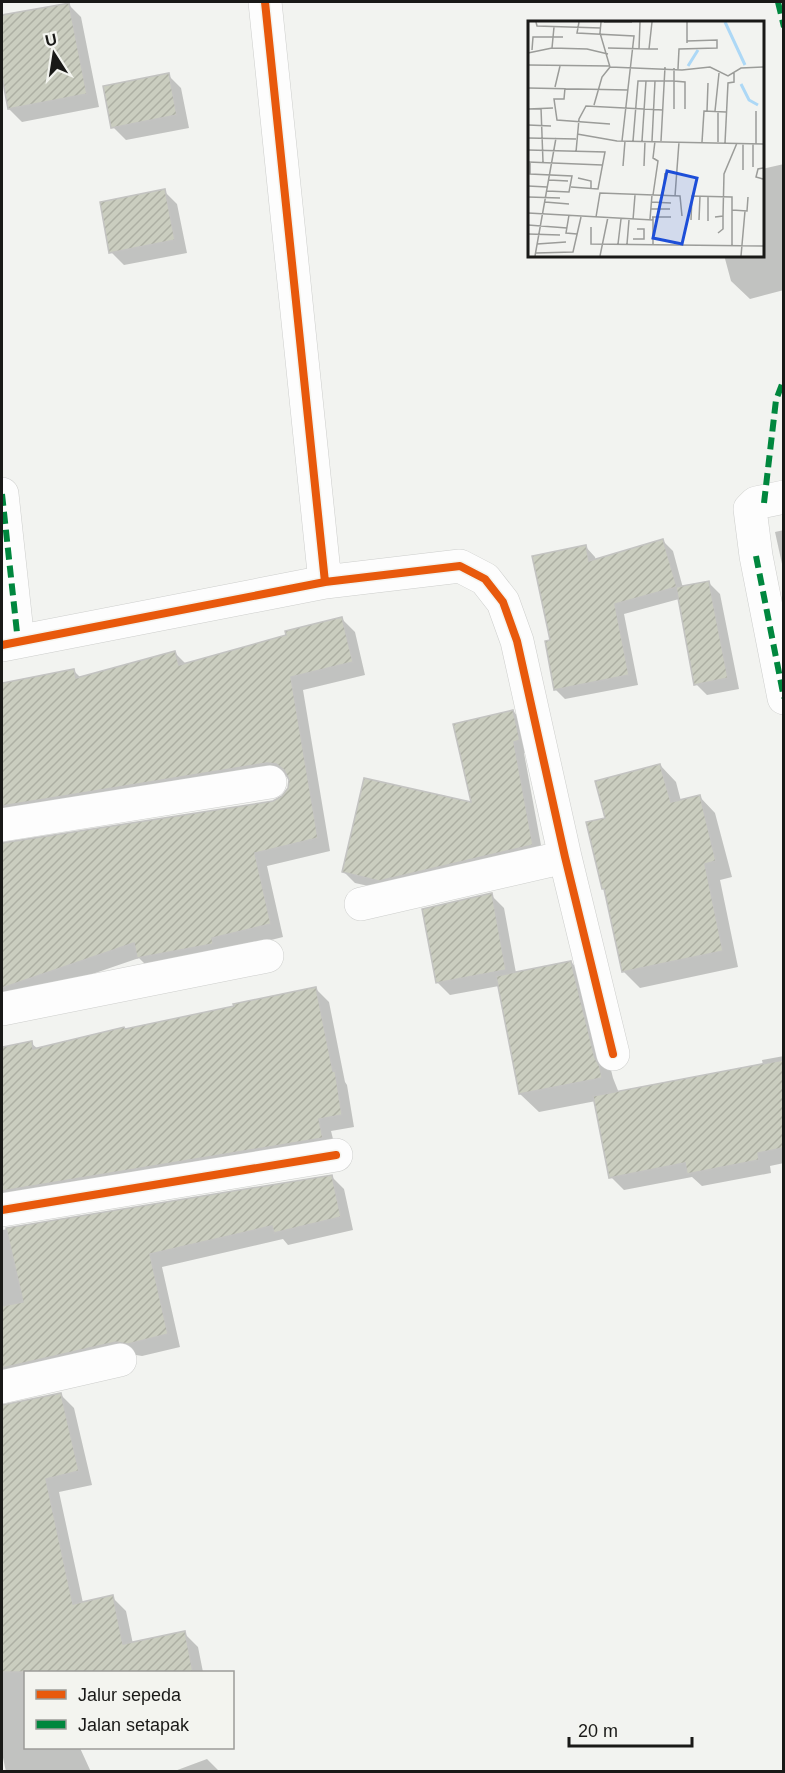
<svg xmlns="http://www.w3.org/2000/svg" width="785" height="1773" font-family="Helvetica,sans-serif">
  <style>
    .shadow { fill: #0003 }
    .building { fill: url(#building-hatch); stroke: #c3c3c1; stroke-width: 1.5 }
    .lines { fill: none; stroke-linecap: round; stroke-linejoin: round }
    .street-casing { stroke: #cdcecc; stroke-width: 34 }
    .street { stroke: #fdfdfd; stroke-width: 33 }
    .quiet { stroke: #00873e; stroke-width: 6; stroke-dasharray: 12 6; stroke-linecap: butt }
    .cycleway-casing { stroke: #f3f4ef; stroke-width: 11 }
    .cycleway { stroke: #e8590c; stroke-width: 8 }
    .inset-river { fill: none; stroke: #add8f6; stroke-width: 3 }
    .inset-road { fill: none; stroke: #9b9c99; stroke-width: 1.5 }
    .view { fill: #1d4ed8; fill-opacity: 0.15; stroke: #1d4ed8; stroke-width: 3 }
    .inset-edge { fill: none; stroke: #191917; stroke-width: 3 }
  </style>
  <defs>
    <pattern id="building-hatch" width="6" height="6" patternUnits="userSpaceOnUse" patternTransform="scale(1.5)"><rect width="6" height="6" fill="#cacdbf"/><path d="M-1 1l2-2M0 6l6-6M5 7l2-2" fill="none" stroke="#adafa3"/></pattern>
  </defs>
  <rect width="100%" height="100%" fill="#f2f3f0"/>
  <path class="shadow" d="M 68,4 L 81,17 L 99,107 L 22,122 L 9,109 L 2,69 L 2,17 Z
    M 168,75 L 181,88 L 189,128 L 126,140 L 113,127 Z
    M 784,164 L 784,290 L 750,299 L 731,281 L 724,255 L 762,255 L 762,169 Z
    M 164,191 L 177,204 L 187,253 L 124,265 L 111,252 Z
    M 784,530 L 784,573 L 775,532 Z
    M 663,541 L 673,551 L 683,588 L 709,583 L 720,594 L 739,689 L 707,695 L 696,684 L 679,599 L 624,614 L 638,685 L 565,699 L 555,689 L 552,641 L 585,546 L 595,557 L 596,561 Z
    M 342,619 L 355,632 L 365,675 L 303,690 L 330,851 L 267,866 L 283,937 L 151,970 L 139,958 L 2,1005 L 2,845 L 273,802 L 283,797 L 289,789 L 289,777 L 281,776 L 2,825 L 2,757 L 4,757 L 2,742 L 2,685 L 74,671 L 81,678 L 175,653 L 186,664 Z
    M 513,711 L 524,723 L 530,751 L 524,753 L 543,856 L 391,891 L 355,883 L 344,872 L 473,804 Z
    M 660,765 L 676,782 L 681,801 L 699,796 L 715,813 L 732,877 L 720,880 L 738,967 L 640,988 L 624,972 L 607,819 Z
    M 491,895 L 504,908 L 516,973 L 571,962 L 589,981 L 613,1078 L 619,1093 L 763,1065 L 762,1060 L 784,1056 L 784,1163 L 770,1166 L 771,1173 L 702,1186 L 692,1177 L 624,1190 L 611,1177 L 596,1101 L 539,1112 L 520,1094 L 499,986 L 450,995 L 437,982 Z
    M 316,989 L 329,1002 L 345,1082 L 347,1085 L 354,1127 L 331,1131 L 336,1151 L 2,1210 L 2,1048 L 31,1043 L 38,1049 Z
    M 331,1176 L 344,1189 L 353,1230 L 288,1245 L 283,1239 L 162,1267 L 180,1347 L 142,1356 L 130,1354 L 2,1387 L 2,1230 Z
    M 60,1394 L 74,1408 L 92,1485 L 59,1492 L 83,1603 L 112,1597 L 126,1611 L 133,1644 L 184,1633 L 198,1647 L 203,1672 L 26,1672 L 26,1748 L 80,1748 L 91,1772 L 6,1772 L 2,1753 L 2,1406 L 6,1407 Z
    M 207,1759 L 220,1772 L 172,1772 Z"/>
  <path class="building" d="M 69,3 L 87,94 L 8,109 L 2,77 L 2,15 Z
    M 169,73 L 177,115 L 111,128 L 103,86 Z
    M 165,189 L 175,240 L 109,253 L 100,202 Z
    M 663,539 L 677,587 L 615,604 L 629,675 L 554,690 L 545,641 L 550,640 L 532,556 L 586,545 L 589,561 Z
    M 709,581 L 728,678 L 694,685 L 676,587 Z
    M 342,617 L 353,662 L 291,677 L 318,838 L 255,853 L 271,924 L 212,938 L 213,944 L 137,958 L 134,943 L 2,988 L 2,843 L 273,801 L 282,796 L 288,788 L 289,780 L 284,770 L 276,764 L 267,763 L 2,806 L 2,683 L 74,669 L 76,678 L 175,651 L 179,665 L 286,635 L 285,631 Z
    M 513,710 L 520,740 L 514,742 L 533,845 L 379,881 L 342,872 L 364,778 L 471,802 L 453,724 Z
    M 660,764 L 671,802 L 700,795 L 716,861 L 705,864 L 723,951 L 622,972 L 604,889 L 602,889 L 586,822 L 605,818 L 595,781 Z
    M 492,893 L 506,970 L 436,983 L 422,909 Z
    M 571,961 L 595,1058 L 600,1067 L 602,1078 L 519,1094 L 496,976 Z
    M 316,987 L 333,1071 L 335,1070 L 342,1115 L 319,1119 L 323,1138 L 2,1191 L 2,1047 L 32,1041 L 33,1049 L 124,1027 L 125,1029 L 234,1006 L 233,1004 Z
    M 783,1060 L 783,1148 L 758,1153 L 759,1160 L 687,1174 L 685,1163 L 609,1178 L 593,1096 Z
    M 332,1175 L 341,1217 L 274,1233 L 272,1226 L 150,1254 L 168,1334 L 128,1344 L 116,1342 L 2,1368 L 2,1306 L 23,1302 L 6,1228 Z
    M 61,1393 L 79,1471 L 46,1479 L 73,1604 L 113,1595 L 123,1644 L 185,1631 L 193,1672 L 2,1672 L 2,1405 Z"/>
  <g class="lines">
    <g class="street-casing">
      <path id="street" d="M 265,2 L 325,582
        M 2,494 L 18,642
        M 784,497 L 756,503 L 750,509 L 756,556 L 784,698
        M 2,645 L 325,582 L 460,566 L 485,579 L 503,602 L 517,641 L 565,857 L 613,1054
        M 2,825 L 270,782
        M 361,904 L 565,857
        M 2,1009 L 267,956
        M 2,1210 L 336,1155
        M 2,1387 L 120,1360"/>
    </g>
    <use href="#street" class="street"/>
    <path class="quiet" d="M 778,2 L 784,27
      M 2,494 L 18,642
      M 764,503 L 776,400 L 784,379
      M 756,556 L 784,698"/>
    <g class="cycleway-casing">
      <path id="cycleway" d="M 265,2 L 325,582
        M 2,645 L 325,582 L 460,566 L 485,579 L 503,602 L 517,641 L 565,857 L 613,1054
        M 2,1210 L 336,1155"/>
    </g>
    <use href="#cycleway" class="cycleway"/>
  </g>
  <g transform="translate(528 21)">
    <rect width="236" height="236" fill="#f2f3f0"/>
    <path class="inset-river" d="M 197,1 L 217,44M 160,45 L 170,29M 213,63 L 221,79 L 230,84"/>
    <path class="inset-road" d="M 8,1 L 9,5 L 73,7M 51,1 L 49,12 L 106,15 L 94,120M 76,1 L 104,1M 124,1 L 121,28 L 130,28M 159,22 L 159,1M 24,27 L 26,6M 80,27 L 121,28M 111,28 L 112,1M 4,29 L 5,16 L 35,16M 0,32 L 24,27 L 59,28 L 80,33M 0,44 L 82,45M 82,46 L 154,49 L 182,46 L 200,55 L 213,47 L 235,46M 146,47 L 146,60 L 157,61 L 157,88M 150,48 L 151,28 L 189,27 L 189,19 L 159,20M 27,66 L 32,45M 0,67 L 100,69M 37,67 L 36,78 L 26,78 L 29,99 L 82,103M 66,84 L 74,56 L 82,46 L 72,12 L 73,1M 13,87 L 15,141M 0,88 L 25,87M 179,90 L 180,62M 187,90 L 191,52M 0,104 L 23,105M 49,113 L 89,120 L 235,123M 0,117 L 48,118M 105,120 L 110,60 L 146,60 L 146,88M 114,120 L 118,60M 124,120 L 127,60M 133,120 L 137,46M 174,121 L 176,90 L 198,91M 190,121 L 190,90M 197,122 L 200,62 L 206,61 L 206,52M 215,122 L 215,149M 225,123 L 225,146M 228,123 L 228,90M 0,129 L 77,131 L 70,168 L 43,166M 48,131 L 51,98 L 58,85 L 135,89M 0,141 L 74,144M 2,141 L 2,153 L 44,155 L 41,171 L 19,170M 95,145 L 97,120M 116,145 L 117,120M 235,147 L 230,148 L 228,156 L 235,158M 50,157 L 63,160 L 63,168M 21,159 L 40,160M 0,165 L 19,166M 125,174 L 130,140 L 125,137 L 127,120M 135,175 L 137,152M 147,175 L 151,121M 0,176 L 32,177M 17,181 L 41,183M 123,181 L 143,182M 123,188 L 142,188M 204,189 L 219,190 L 220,176M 0,192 L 125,199M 41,194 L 38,212 L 49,213M 68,196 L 72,172 L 152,175 L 154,195M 124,196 L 143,196M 187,196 L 195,195 L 196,153 L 209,122M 122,198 L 124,174M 105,199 L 107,174M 163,199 L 164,175 L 204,176 L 204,225M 171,199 L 172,175M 180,200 L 180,176M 0,204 L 39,207M 63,206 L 63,223 L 235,225M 190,212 L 195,208 L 195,195M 0,213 L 32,214M 105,218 L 116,218 L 116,208 L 109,208M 9,223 L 38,221M 90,223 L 93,198M 99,223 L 101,199M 125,223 L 125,196M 8,232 L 45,231 L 53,196M 7,235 L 28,117M 72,235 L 80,196M 213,235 L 217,190"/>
    <path class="view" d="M 139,150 L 169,157 L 154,223 L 125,217 Z"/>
    <rect width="236" height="236" class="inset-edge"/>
  </g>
  <rect width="785" height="1773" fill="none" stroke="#191917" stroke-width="6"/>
  <rect x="24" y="1671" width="210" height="78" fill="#f3f4ef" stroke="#9c9c99" stroke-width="1.5"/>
  <rect x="36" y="1690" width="30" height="9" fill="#e8590c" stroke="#9c9c99" stroke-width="1.5"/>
  <text x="78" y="1701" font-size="18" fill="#191917">Jalur sepeda</text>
  <rect x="36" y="1720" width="30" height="9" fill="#00873e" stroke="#9c9c99" stroke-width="1.5"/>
  <text x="78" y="1731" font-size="18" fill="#191917">Jalan setapak</text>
  <g transform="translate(54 54) rotate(348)" stroke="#f3f4ef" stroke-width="4.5" paint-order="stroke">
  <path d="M0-4.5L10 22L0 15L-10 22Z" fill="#191917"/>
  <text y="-9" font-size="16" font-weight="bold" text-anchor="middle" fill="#191917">U</text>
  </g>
  <path d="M569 1737v9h123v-9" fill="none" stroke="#191917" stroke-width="3"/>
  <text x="578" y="1737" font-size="18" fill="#191917" stroke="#f3f4ef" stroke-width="4.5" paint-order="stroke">20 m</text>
</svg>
